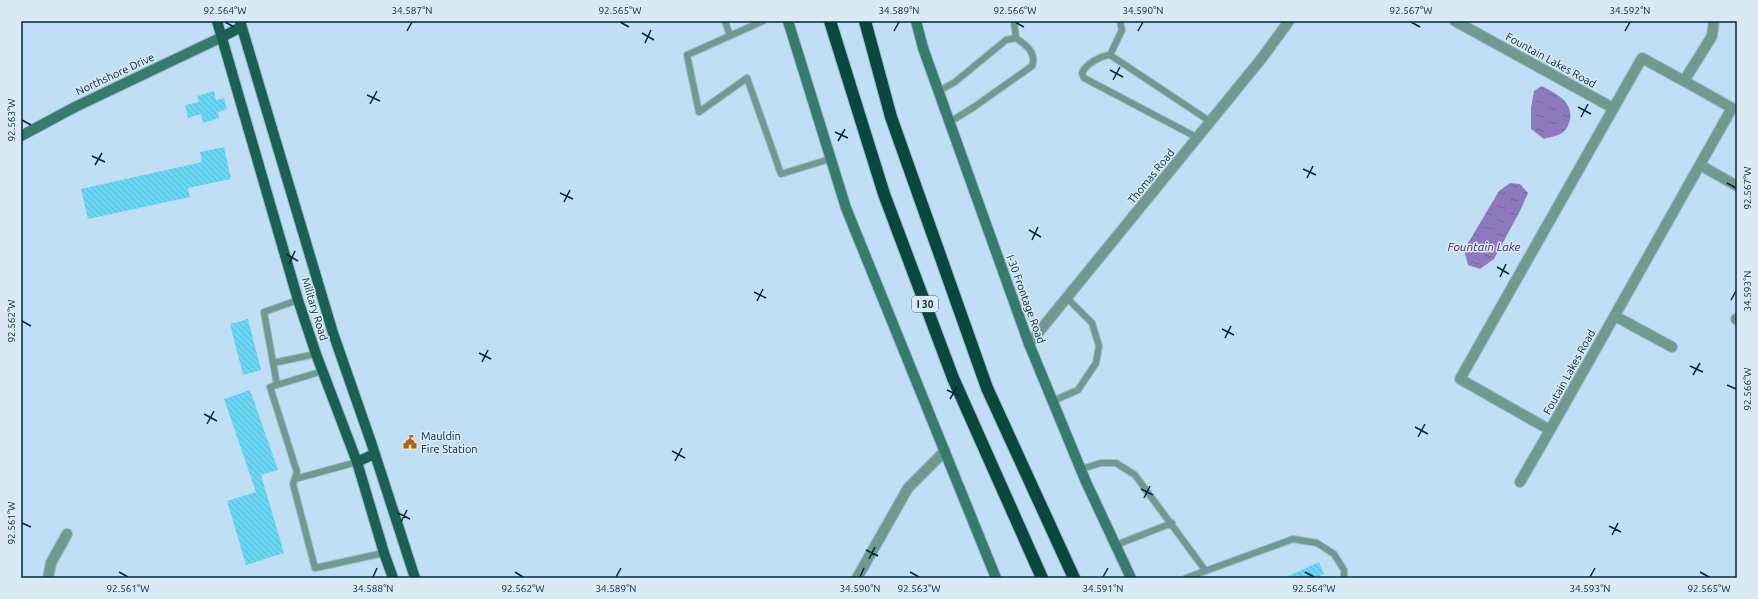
<svg xmlns="http://www.w3.org/2000/svg" width="1758" height="599" font-family="Ubuntu,sans-serif">
  <style>
    .water { fill: url(#water-ripples) }
    .building { fill: url(#building-back-hatch) }
    .lines { fill: none; stroke-linecap: round; stroke-linejoin: round }
    .lane-casing { stroke: #9abacf; stroke-width: 8 }
    .street-casing { stroke: #9abacf; stroke-width: 12 }
    .secondary-casing { stroke: #9abacf; stroke-width: 12 }
    .primary-casing { stroke: #9abacf; stroke-width: 12 }
    .highway-casing { stroke: #9abacf; stroke-width: 14 }
    .lane { stroke: #719a8f; stroke-width: 6 }
    .street { stroke: #719a8f; stroke-width: 10 }
    .secondary { stroke: #387a6b; stroke-width: 10 }
    .primary { stroke: #1b6052; stroke-width: 10 }
    .highway { stroke: #0a483d; stroke-width: 12 }
    .ticks { fill: none; stroke: #02273b; stroke-width: 1.5 }
    .labels { text-anchor: middle; dominant-baseline: central; stroke-width: 3; stroke-linejoin: round; paint-order: stroke }
    .shield { fill: #daeaf4; stroke: #436272; stroke-width: 1 }
    .shield-label { font-size: 10px; font-weight: bold; fill: #02273b }
    .street-label { font-size: 11px; fill: #02273b; stroke: #daeaf4 }
    .poi-label { font-size: 11px; fill: #02273b; stroke: #daeaf4; text-anchor: start }
    .water-label { font-size: 12px; font-style: italic; fill: #47277a; stroke: #daeaf4 }
    .neatline { fill: none; stroke: #02273b; stroke-width: 1.5 }
    .ticks-label { font-size: 10px; text-anchor: middle; fill: #02273b }
  </style>
  <defs>
    <pattern id="water-ripples" width="26" height="14" patternUnits="userSpaceOnUse"><rect width="26" height="14" fill="#8d79be"/><path d="M2 4q2-2 4 0t4 0M15 11q2-2 4 0t4 0" fill="none" stroke="#71639c"/></pattern>
    <pattern id="building-back-hatch" width="6" height="6" patternUnits="userSpaceOnUse"><rect width="6" height="6" fill="#67d7f3"/><path d="M-1 5l2 2M0 0l6 6M5-1l2 2" fill="none" stroke="#58b9d1"/></pattern>
  </defs>
  <rect width="100%" height="100%" fill="#c0dff4"/>
  <path class="water" d="M 1542,86 C 1556,94 1573,101 1570,119 C 1569,125 1566,130 1562,133 C 1558,136 1549,137 1544,139 L 1531,129 L 1531,108 L 1534,91 Z
    M 1510,183 L 1520,184 L 1528,193 L 1520,211 L 1494,259 L 1480,269 L 1468,265 L 1464,250 L 1499,191 Z"/>
  <path class="building" d="M 214,91 L 216,100 L 224,98 L 227,109 L 218,112 L 219,118 L 203,123 L 201,114 L 188,118 L 185,105 L 199,102 L 197,96 Z
    M 224,147 L 231,179 L 188,188 L 190,197 L 88,219 L 81,189 L 202,162 L 200,152 Z
    M 248,319 L 261,370 L 243,375 L 230,324 Z
    M 250,390 L 278,470 L 261,475 L 284,553 L 246,565 L 227,501 L 256,492 L 224,399 Z
    M 1319,562 L 1324,574 L 1314,578 L 1284,578 Z"/>
  <g class="lines">
    <g class="lane-casing">
      <path id="lane" d="M 725,21 L 730,36
        M 763,21 L 687,55 L 699,112 L 747,78 L 781,174 L 830,159
        M 1014,21 L 1016,38
        M 1110,55 L 1122,30 L 1120,21
        M 939,91 L 955,82 L 1006,40 L 1016,38 C 1026,45 1037,53 1032,66 L 974,107 L 950,122
        M 1198,138 L 1084,78 L 1082,73 C 1086,64 1100,56 1110,55 L 1211,122
        M 273,363 L 316,354
        M 323,371 L 270,387 L 297,472 L 293,484 L 315,568 L 384,553
        M 277,385 L 264,312 L 298,300
        M 1053,401 L 1078,390 L 1096,363 L 1099,346 L 1092,323 L 1067,298
        M 1081,469 L 1101,463 L 1116,463 L 1135,475 L 1205,570
        M 295,479 L 357,462
        M 1116,545 L 1172,523
        M 1186,578 L 1293,539 L 1317,543 L 1334,554 L 1344,570 L 1344,578"/>
    </g>
    <g class="street-casing">
      <path id="street" d="M 1455,21 L 1613,108
        M 1684,81 L 1732,108 L 1550,430 L 1460,379 L 1642,58 L 1684,81 L 1712,36 L 1714,21
        M 1700,165 L 1737,186
        M 1615,316 L 1672,347
        M 1736,319 L 1737,320
        M 1029,344 L 1262,58 L 1289,21
        M 1520,482 L 1550,430
        M 48,578 L 51,563 L 67,534
        M 857,578 L 908,488 L 945,451"/>
    </g>
    <g class="secondary-casing">
      <path id="secondary" d="M 788,21 L 846,208 L 996,578
        M 916,21 L 923,48 L 1029,344 L 1086,482 L 1131,578
        M 21,136 L 75,107 L 222,37"/>
    </g>
    <g class="primary-casing">
      <path id="primary" d="M 217,21 L 298,300 L 316,354 L 357,462 L 384,553 L 393,578
        M 240,21 L 333,333 L 371,442 L 415,578
        M 222,37 L 241,27
        M 357,462 L 374,454"/>
    </g>
    <g class="highway-casing">
      <path id="highway" d="M 830,21 L 884,194 L 953,378 L 1042,578
        M 865,21 L 891,117 L 987,388 L 1074,578"/>
    </g>
    <use href="#lane" class="lane"/>
    <use href="#street" class="street"/>
    <use href="#secondary" class="secondary"/>
    <use href="#primary" class="primary"/>
    <use href="#highway" class="highway"/>
  </g>
  <path class="ticks" d="M 225,22 L 234,27M 620,22 L 629,27M 1015,22 L 1024,27M 1411,22 L 1420,27M 407,31 L 412,22M 894,31 L 899,22M 1138,31 L 1143,22M 1625,31 L 1630,22M 642,33 L 654,40M 645,43 L 651,30M 1110,70 L 1123,77M 1113,80 L 1120,67M 367,95 L 380,101M 370,104 L 377,91M 1578,107 L 1591,114M 1581,117 L 1588,104M 22,120 L 31,125M 835,132 L 848,138M 838,141 L 845,129M 92,156 L 105,162M 95,165 L 102,153M 1303,169 L 1316,175M 1307,178 L 1313,166M 1727,183 L 1736,188M 560,193 L 573,199M 564,202 L 570,190M 1029,230 L 1041,237M 1032,240 L 1038,227M 286,254 L 298,261M 289,264 L 295,251M 1497,267 L 1509,274M 1500,277 L 1506,264M 754,292 L 766,298M 1731,300 L 1736,291M 757,301 L 763,289M 22,321 L 31,326M 1222,329 L 1234,335M 1225,338 L 1231,326M 479,353 L 491,359M 482,362 L 488,350M 1690,366 L 1703,372M 1693,375 L 1700,363M 1727,385 L 1736,389M 947,390 L 960,396M 950,399 L 957,387M 204,414 L 217,421M 207,424 L 214,411M 1415,427 L 1428,434M 1418,437 L 1425,424M 672,451 L 685,458M 675,461 L 682,448M 1141,489 L 1153,495M 1144,498 L 1150,486M 398,513 L 410,519M 401,522 L 407,510M 22,523 L 31,527M 1609,526 L 1621,532M 1612,535 L 1618,523M 866,550 L 878,556M 869,559 L 875,547M 119,572 L 128,577M 515,572 L 523,577M 910,572 L 919,577M 1305,572 L 1314,577M 1700,572 L 1709,577M 373,577 L 377,568M 616,577 L 621,568M 860,577 L 864,568M 1103,577 L 1108,568M 1590,577 L 1595,568"/>
  <defs>
    <g id="civic-bare" transform="scale(1.08)"><path d="M-.6-6.5H3V-4.5H.6V-3L4-1V1h2V6H-6V1h2V-1L-.6-3ZM-1.2 2.5V6h2.4V2.5Z" fill="#bb6200" stroke="#daeaf4" stroke-width="2.5" paint-order="stroke"/></g>
  </defs>
  <g fill-rule="evenodd">
    <use href="#civic-bare" x="410" y="442"/>
  </g>
  <g class="labels">
    <rect class="shield" x="912" y="296" width="26" height="16" rx="3"/>
    <g class="shield-label">
      <text x="925" y="304">I 30</text>
    </g>
    <g class="street-label">
      <text transform="translate(1551 60) rotate(29)">Fountain Lakes Road</text>
      <text transform="translate(115 74) rotate(-25)">Northshore Drive</text>
      <text transform="translate(1151 176) rotate(-51)">Thomas Road</text>
      <text transform="translate(1026 299) rotate(70)">I-30 Frontage Road</text>
      <text transform="translate(315 309) rotate(73)">Military Road</text>
      <text transform="translate(1569 372) rotate(-61)">Foutain Lakes Road</text>
    </g>
    <g class="poi-label">
      <text x="421" y="436">Mauldin<tspan x="421" dy="13">Fire Station</tspan></text>
    </g>
    <g class="water-label">
      <text x="1484" y="246">Fountain Lake</text>
    </g>
  </g>
  <rect width="1758" height="599" fill="none" stroke="#daeaf4" stroke-width="44"/>
  <rect x="22" y="22" width="1714" height="555" class="neatline"/>
  <g class="ticks-label">
    <text x="225" y="14">92.564°W</text>
    <text x="412" y="14">34.587°N</text>
    <text x="620" y="14">92.565°W</text>
    <text x="899" y="14">34.589°N</text>
    <text x="1015" y="14">92.566°W</text>
    <text x="1143" y="14">34.590°N</text>
    <text x="1411" y="14">92.567°W</text>
    <text x="1630" y="14">34.592°N</text>
    <text transform="translate(11 120) rotate(-90)" y="4">92.563°W</text>
    <text transform="translate(1747 188) rotate(-90)" y="4">92.567°W</text>
    <text transform="translate(1747 291) rotate(-90)" y="4">34.593°N</text>
    <text transform="translate(11 321) rotate(-90)" y="4">92.562°W</text>
    <text transform="translate(1747 389) rotate(-90)" y="4">92.566°W</text>
    <text transform="translate(11 523) rotate(-90)" y="4">92.561°W</text>
    <text x="128" y="592">92.561°W</text>
    <text x="373" y="592">34.588°N</text>
    <text x="523" y="592">92.562°W</text>
    <text x="616" y="592">34.589°N</text>
    <text x="860" y="592">34.590°N</text>
    <text x="919" y="592">92.563°W</text>
    <text x="1103" y="592">34.591°N</text>
    <text x="1314" y="592">92.564°W</text>
    <text x="1590" y="592">34.593°N</text>
    <text x="1709" y="592">92.565°W</text>
  </g>
</svg>
